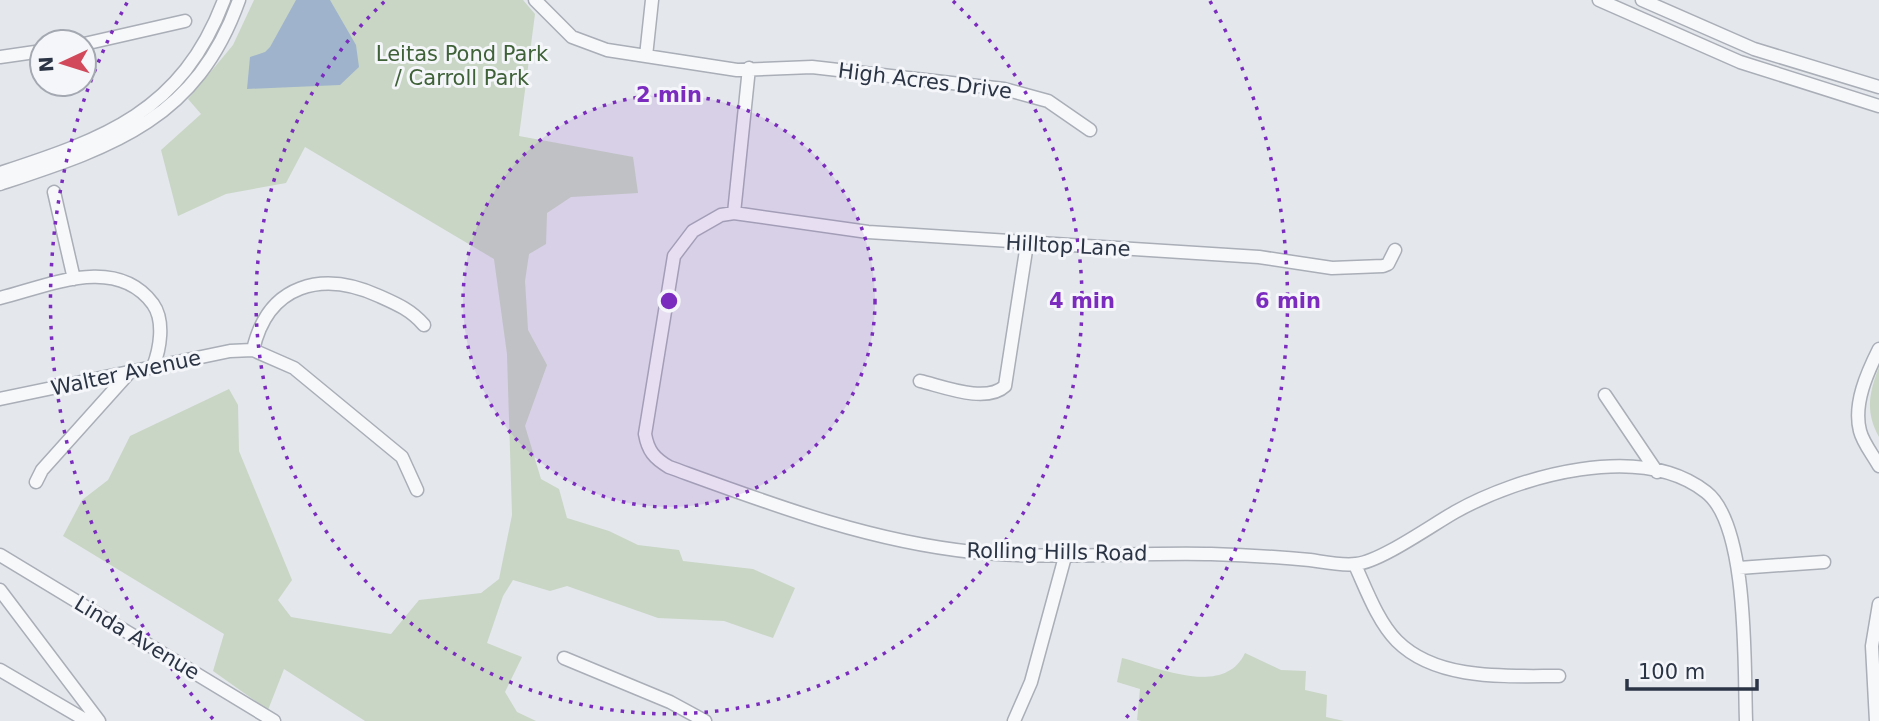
<svg xmlns="http://www.w3.org/2000/svg" width="1879" height="721" font-family="'DejaVu Sans',sans-serif">
  <style>
    .green { fill: #c9d6c5 }
    .water { fill: #9fb4cc }
    .lines { fill: none; stroke-linecap: round; stroke-linejoin: round }
    .minor-casing { stroke: #a9aeb7; stroke-width: 15 }
    .minor { stroke: #f7f8fa; stroke-width: 12 }
    .ring { fill: none; stroke: #7b2cbf; stroke-width: 3.5; stroke-dasharray: 3.5 7 }
    .labels { text-anchor: middle; dominant-baseline: central; stroke-width: 6; stroke-linejoin: round; paint-order: stroke }
    .park-label { font-size: 21px; fill: #3f6138; stroke: #f4f6f9 }
    .street-label { font-size: 21px; fill: #2b3445; stroke: #f4f6f9 }
    .centre { fill: #7b2cbf; stroke: #f4f6f9; stroke-width: 3.5 }
    .ring-label { font-size: 21px; text-anchor: middle; font-weight: bold; fill: #7b2cbf; stroke: #f4f6f9; stroke-width: 6; stroke-linejoin: round; paint-order: stroke }
  </style>
  <rect width="100%" height="100%" fill="#e4e7ec"/>
  <path class="green" d="M 254,0 L 523,0 L 535,14 L 519,136 L 633,157 L 638,193 L 571,197 L 547,213 L 546,244 L 529,254 L 525,281 L 528,330 L 547,365 L 525,426 L 541,479 L 559,489 L 567,518 L 609,531 L 638,545 L 679,550 L 683,561 L 753,569 L 795,588 L 773,638 L 724,621 L 658,618 L 567,586 L 550,591 L 513,580 L 503,596 L 487,643 L 522,657 L 505,692 L 517,712 L 536,721 L 365,721 L 284,669 L 268,710 L 213,671 L 224,634 L 63,536 L 82,500 L 108,480 L 130,436 L 229,389 L 238,405 L 239,451 L 292,580 L 278,600 L 291,617 L 391,634 L 419,600 L 481,593 L 499,579 L 512,515 L 507,354 L 494,259 L 305,147 L 286,183 L 226,194 L 178,216 L 161,150 L 201,114 L 188,99 L 233,45 Z
    M 1879,367 L 1879,437 C 1865,412 1869,393 1879,367 Z
    M 1245,653 L 1281,670 L 1306,671 L 1305,690 L 1327,695 L 1326,717 L 1344,721 L 1141,721 L 1137,720 L 1140,689 L 1117,682 L 1122,658 C 1157,667 1224,698 1245,653 Z"/>
  <path class="water" d="M 296,0 L 330,0 L 356,45 L 359,67 L 340,85 L 247,89 L 250,57 L 265,52 L 270,47 Z"/>
  <g class="lines">
    <g class="minor-casing">
      <path id="minor" d="M 535,0 L 572,37 L 607,50 L 737,70 L 812,67 L 1004,89 L 1048,101 L 1090,130
        M 1599,0 L 1740,62 L 1879,106
        M 1642,0 L 1754,49 L 1879,87
        M 84,44 L 185,21
        M 646,56 L 652,0
        M 0,57 L 42,51
        M 0,173 C 104,139 182,112 224,0
        M 0,184 C 111,147 196,121 239,0
        M 54,192 L 74,279
        M 734,213 L 749,68
        M 1395,250 L 1388,264 L 1383,266 L 1332,268 L 1259,257 L 868,232 L 734,213 L 721,215 L 693,231 L 674,256 L 645,434 C 648,451 654,458 669,467 C 768,503 867,541 973,552 C 1052,560 1133,552 1211,554 C 1244,555 1277,557 1310,560 C 1324,562 1342,566 1356,564 C 1380,562 1432,525 1455,512 C 1519,476 1641,441 1706,492 C 1749,525 1744,668 1746,721
        M 0,298 C 48,286 116,254 153,304 C 165,321 160,349 153,367
        M 1879,349 C 1867,373 1853,404 1860,431 C 1863,443 1873,455 1879,466
        M 253,350 C 268,284 322,270 379,296 C 397,304 411,310 424,325
        M 920,381 C 942,386 986,404 1005,386 L 1027,244
        M 1605,395 L 1657,472
        M 0,399 L 230,351 L 253,350 L 294,368 L 402,457 L 417,490
        M 36,482 L 42,470 L 129,373
        M 0,555 L 274,721
        M 1355,565 C 1366,589 1378,622 1397,641 C 1437,681 1507,676 1559,676
        M 1739,568 L 1824,562
        M 0,590 L 99,721
        M 564,658 L 670,702 L 705,721
        M 0,670 L 87,721
        M 1014,721 L 1031,682 L 1066,553
        M 1876,721 L 1872,646 L 1879,604"/>
    </g>
    <use href="#minor" class="minor"/>
  </g>
  <circle cx="669" cy="301" r="206" fill="#7b2cbf" fill-opacity=".12"/>
  <g class="ring">
    <circle cx="669" cy="301" r="206"/>
    <path d="M953 1A413 413 0 1 1 385 1"/>
    <path d="M213 719A619 619 0 0 1 128 1M1210 1A619 619 0 0 1 1125 719"/>
  </g>
  <g class="labels">
    <g class="park-label">
      <text x="462" y="54">Leitas Pond Park<tspan x="462" dy="24">/ Carroll Park</tspan></text>
    </g>
    <g class="street-label">
      <text transform="translate(925 81) rotate(7)">High Acres Drive</text>
      <text transform="translate(1068 246) rotate(3)">Hilltop Lane</text>
      <text transform="translate(126 373) rotate(-12)">Walter Avenue</text>
      <text transform="translate(1057 552) rotate(1)">Rolling Hills Road</text>
      <text transform="translate(137 638) rotate(31)">Linda Avenue</text>
    </g>
  </g>
  <circle cx="669" cy="301" r="10" class="centre"/>
  <g class="ring-label">
    <text x="669" y="102">2 min</text>
    <text x="1082" y="308">4 min</text>
    <text x="1288" y="308">6 min</text>
  </g>
  <g transform="translate(63 63) rotate(266)"><circle r="33" fill="#f4f6f9" stroke="#a4a8b1" stroke-width="2"/>
  <path d="M0-5L12 26L0 18L-12 26Z" fill="#d1495b"/>
  <text y="-10" font-size="19" font-weight="bold" text-anchor="middle" fill="#2b3445">N</text>
  </g>
  <path d="M1627 679v10h130v-10" fill="none" stroke="#2b3445" stroke-width="3.5"/>
  <text x="1638" y="679" font-size="21" fill="#2b3445" stroke="#f4f6f9" stroke-width="5" paint-order="stroke">100 m</text>
</svg>
